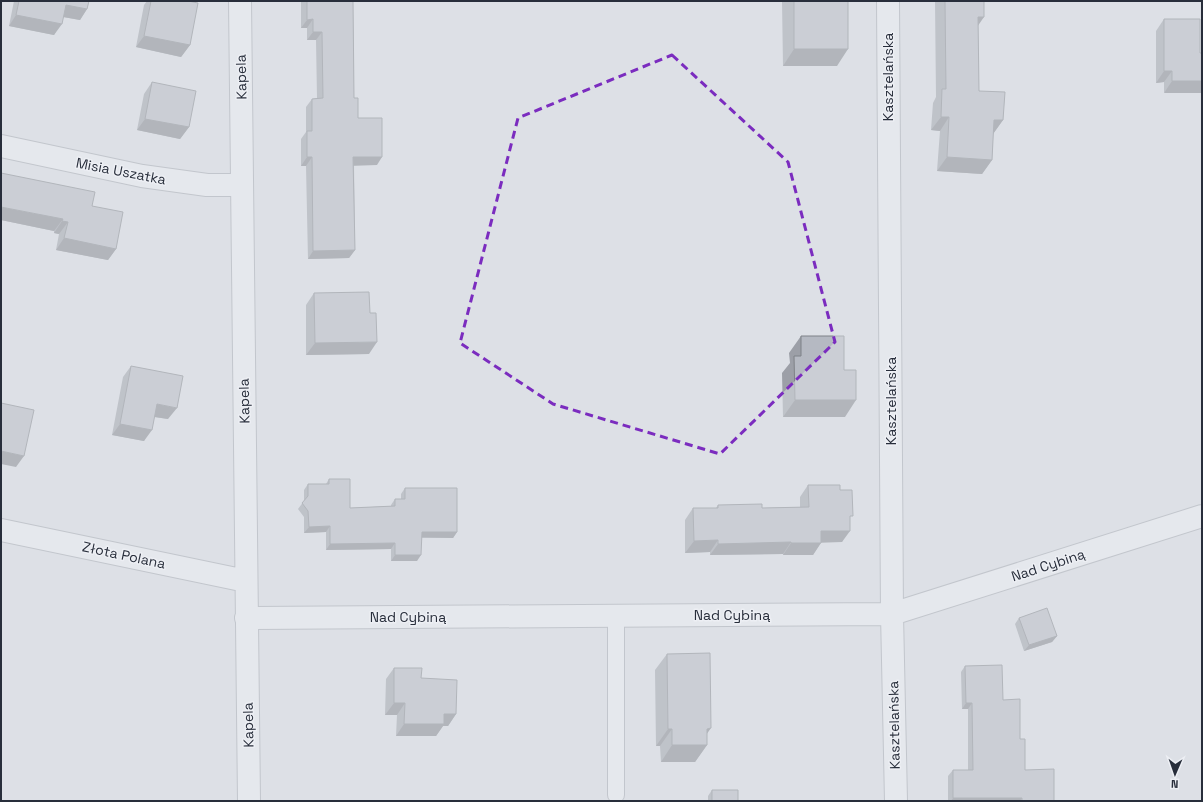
<svg xmlns="http://www.w3.org/2000/svg" width="1203" height="802" font-family="'Space Grotesk',sans-serif">
  <style>
    .lines { fill: none; stroke-linecap: round; stroke-linejoin: round }
    .lane-casing { stroke: #a3a7af; stroke-width: 18 }
    .street-casing { stroke: #a3a7af; stroke-width: 24 }
    .lane { stroke: #f0f1f5; stroke-width: 16 }
    .street { stroke: #f0f1f5; stroke-width: 22 }
    .wall { fill: #9c9fa7 }
    .shaded-wall { fill: #7f8288 }
    .building { fill: #b5b9c2; stroke: #7f8288 }
    .marked { fill: none; stroke: #7b2cbf; stroke-width: 3; stroke-dasharray: 8 5; stroke-linejoin: round }
    .labels { text-anchor: middle; dominant-baseline: central; stroke-width: 3; stroke-linejoin: round; paint-order: stroke }
    .street-label { font-size: 14px; fill: #282e3b; stroke: #edeff4 }
  </style>
  <rect width="100%" height="100%" fill="#dde0e6"/>
  <g class="lines">
    <g class="lane-casing">
      <path id="lane" d="M 616,616 L 616,795"/>
    </g>
    <g class="street-casing">
      <path id="street" d="M 240,1 L 249,801
        M 888,1 L 892,614 L 896,801
        M 1,146 L 142,176 L 207,185 L 242,185
        M 1,530 L 246,581
        M 246,618 L 892,614 L 1202,516"/>
    </g>
    <use href="#lane" class="lane"/>
    <use href="#street" class="street"/>
  </g>
  <path class="wall" d="M 14,1 L 89,1 L 87,9 L 80,20 L 63,17 L 54,35 L 9,26 Z
    M 147,1 L 188,1 L 190,45 L 181,57 L 136,47 L 144,5 Z
    M 301,1 L 353,1 L 354,98 L 358,118 L 377,165 L 354,165 L 355,250 L 349,258 L 308,259 L 306,166 L 301,166 L 301,139 L 306,132 L 306,107 L 312,99 L 317,98 L 316,40 L 307,40 L 307,28 L 301,28 Z
    M 782,1 L 848,1 L 837,66 L 783,66 Z
    M 935,1 L 984,1 L 978,25 L 979,91 L 1003,120 L 993,134 L 992,160 L 982,174 L 937,171 L 940,131 L 931,130 L 933,103 L 936,97 Z
    M 1164,19 L 1200,53 L 1164,93 L 1164,82 L 1156,83 L 1156,31 Z
    M 152,82 L 189,127 L 180,139 L 137,130 L 144,94 Z
    M 92,206 L 116,249 L 108,260 L 56,250 L 59,234 L 54,233 L 54,231 L 1,220 Z
    M 314,293 L 369,354 L 306,355 L 306,305 Z
    M 801,336 L 844,370 L 845,417 L 783,417 L 782,373 L 790,363 L 789,353 Z
    M 131,366 L 168,419 L 154,417 L 144,441 L 112,435 L 123,377 Z
    M 329,479 L 350,508 L 391,506 L 391,505 L 395,499 L 401,499 L 401,494 L 405,488 L 457,532 L 453,538 L 421,538 L 417,561 L 391,561 L 391,549 L 326,550 L 326,532 L 304,533 L 304,517 L 298,509 L 304,501 L 304,490 L 308,484 L 326,484 Z
    M 808,485 L 840,490 L 850,520 L 842,542 L 821,542 L 813,555 L 783,555 L 783,554 L 710,555 L 710,552 L 685,553 L 685,520 L 693,508 L 716,508 L 718,505 L 762,508 L 800,507 L 800,497 Z
    M 1019,618 L 1057,636 L 1052,642 L 1024,651 L 1015,624 Z
    M 667,654 L 707,735 L 707,745 L 695,762 L 661,762 L 660,746 L 656,746 L 655,670 Z
    M 965,666 L 1003,700 L 1020,739 L 1025,770 L 1054,801 L 948,801 L 948,776 L 953,770 L 968,770 L 968,709 L 962,709 L 961,672 Z
    M 394,668 L 421,678 L 456,714 L 448,726 L 443,726 L 436,736 L 396,736 L 397,715 L 385,715 L 386,679 Z
    M 712,790 L 738,801 L 708,801 L 708,796 Z"/>
  <path class="shaded-wall" d="M 66,5 L 87,9 L 80,20 L 58,16 Z
    M 16,15 L 62,24 L 54,35 L 9,26 Z
    M 978,17 L 984,17 L 975,30 Z
    M 313,19 L 307,28 L 301,28 L 307,20 Z
    M 313,32 L 322,32 L 316,40 L 307,40 Z
    M 144,36 L 190,45 L 181,57 L 136,47 Z
    M 794,49 L 848,49 L 837,66 L 783,66 Z
    M 1164,71 L 1172,71 L 1164,82 L 1156,83 Z
    M 1172,81 L 1202,81 L 1202,93 L 1164,93 Z
    M 941,117 L 949,117 L 940,131 L 931,130 Z
    M 145,119 L 189,127 L 180,139 L 137,130 Z
    M 994,120 L 1003,120 L 993,134 Z
    M 307,157 L 312,157 L 306,166 L 301,166 Z
    M 353,157 L 382,157 L 377,165 L 348,166 Z
    M 947,157 L 992,160 L 982,174 L 937,171 Z
    M 1,207 L 63,219 L 54,231 L 1,220 Z
    M 62,221 L 68,222 L 59,234 L 54,233 Z
    M 64,238 L 116,249 L 108,260 L 56,250 Z
    M 355,250 L 349,258 L 308,259 L 313,251 Z
    M 377,342 L 369,354 L 306,355 L 315,343 Z
    M 795,400 L 856,400 L 845,417 L 783,417 Z
    M 157,404 L 177,408 L 168,419 L 149,416 Z
    M 120,424 L 152,430 L 144,441 L 112,435 Z
    M 1,451 L 24,456 L 16,467 L 1,464 Z
    M 330,526 L 326,532 L 304,533 L 309,527 Z
    M 821,531 L 850,531 L 842,542 L 813,543 Z
    M 422,532 L 457,532 L 453,538 L 417,537 Z
    M 718,540 L 710,552 L 685,553 L 694,541 Z
    M 791,542 L 783,554 L 710,555 L 718,544 Z
    M 395,543 L 391,549 L 326,550 L 330,544 Z
    M 791,543 L 821,543 L 813,555 L 783,555 Z
    M 395,555 L 421,555 L 417,561 L 391,561 Z
    M 1057,636 L 1052,642 L 1024,651 L 1029,645 Z
    M 394,703 L 405,703 L 397,715 L 385,715 Z
    M 966,703 L 972,703 L 968,709 L 962,709 Z
    M 444,714 L 456,714 L 448,726 L 443,726 L 436,736 L 396,736 L 404,724 Z
    M 711,728 L 699,745 L 707,745 L 695,762 L 661,762 L 672,745 L 707,729 Z
    M 668,729 L 672,729 L 660,746 L 656,746 Z
    M 953,798 L 1022,798 L 1020,801 L 951,801 Z"/>
  <path class="building" d="M 19,1 L 89,1 L 87,9 L 66,5 L 62,24 L 16,15 Z
    M 151,1 L 188,1 L 198,3 L 190,45 L 144,36 Z
    M 307,1 L 353,1 L 354,98 L 358,98 L 358,118 L 382,118 L 382,157 L 353,157 L 355,250 L 313,251 L 312,157 L 307,157 L 307,131 L 312,131 L 312,99 L 323,98 L 322,32 L 313,32 L 313,19 L 307,20 Z
    M 794,1 L 848,1 L 848,49 L 794,49 Z
    M 945,1 L 984,1 L 984,17 L 978,17 L 979,91 L 1005,92 L 1003,120 L 994,120 L 992,160 L 947,157 L 949,117 L 941,117 L 942,89 L 946,89 Z
    M 1164,19 L 1200,19 L 1200,53 L 1202,53 L 1202,81 L 1172,81 L 1172,71 L 1164,71 Z
    M 152,82 L 196,91 L 189,127 L 145,119 Z
    M 1,173 L 95,192 L 92,206 L 123,212 L 116,249 L 64,238 L 68,222 L 62,221 L 63,219 L 1,207 Z
    M 369,292 L 370,313 L 376,313 L 377,342 L 315,343 L 314,293 Z
    M 801,336 L 844,336 L 844,370 L 856,370 L 856,400 L 795,400 L 794,356 L 801,356 Z
    M 131,366 L 183,376 L 177,408 L 157,404 L 152,430 L 120,424 Z
    M 1,403 L 34,410 L 24,456 L 1,451 Z
    M 329,479 L 350,479 L 350,508 L 395,506 L 395,499 L 405,499 L 405,488 L 457,488 L 457,532 L 422,532 L 421,555 L 395,555 L 395,543 L 330,544 L 330,526 L 309,527 L 308,511 L 302,503 L 308,496 L 308,484 L 329,484 Z
    M 808,485 L 840,485 L 840,490 L 852,490 L 853,516 L 850,516 L 850,531 L 821,531 L 821,543 L 791,543 L 791,542 L 718,544 L 718,540 L 694,541 L 693,508 L 718,508 L 718,505 L 762,504 L 762,508 L 809,507 Z
    M 1047,608 L 1057,636 L 1029,645 L 1019,618 Z
    M 710,653 L 711,728 L 707,729 L 707,745 L 672,745 L 672,729 L 668,729 L 667,654 Z
    M 1002,665 L 1003,700 L 1020,699 L 1020,739 L 1025,739 L 1025,770 L 1054,769 L 1054,801 L 1022,801 L 1022,798 L 953,798 L 953,770 L 973,770 L 972,703 L 966,703 L 965,666 Z
    M 394,668 L 422,668 L 421,678 L 457,680 L 456,714 L 444,714 L 444,724 L 404,724 L 405,703 L 394,703 Z
    M 712,790 L 738,790 L 738,801 L 712,801 Z"/>
  <path d="M0 0H1203V802H0ZM 672,55 L 788,162 L 835,342 L 720,454 L 553,404 L 460,343 L 518,118 Z" fill="#dde0e6" fill-opacity=".55" fill-rule="evenodd"/>
  <path class="marked" d="M 672,55 L 788,162 L 835,342 L 720,454 L 553,404 L 460,343 L 518,118 Z"/>
  <g class="labels">
    <g class="street-label">
      <text transform="translate(241 77) rotate(-91)">Kapela</text>
      <text transform="translate(888 77) rotate(-90)">Kasztelańska</text>
      <text transform="translate(121 171) rotate(11)">Misia Uszatka</text>
      <text transform="translate(244 401) rotate(-91)">Kapela</text>
      <text transform="translate(891 401) rotate(-90)">Kasztelańska</text>
      <text transform="translate(124 555) rotate(12)">Złota Polana</text>
      <text transform="translate(1048 565) rotate(-18)">Nad Cybiną</text>
      <text x="732" y="615">Nad Cybiną</text>
      <text x="408" y="617">Nad Cybiną</text>
      <text transform="translate(248 725) rotate(-91)">Kapela</text>
      <text transform="translate(894 725) rotate(-91)">Kasztelańska</text>
    </g>
  </g>
  <rect width="1203" height="802" fill="none" stroke="#282e3b" stroke-width="4"/>
  <g transform="translate(1175 774) rotate(182)" stroke="#edeff4" stroke-width="3" paint-order="stroke">
  <path d="M0-3L7 15L0 10L-7 15Z" fill="#282e3b"/>
  <text y="-6" font-size="11" font-weight="bold" text-anchor="middle" fill="#282e3b">N</text>
  </g>
</svg>
